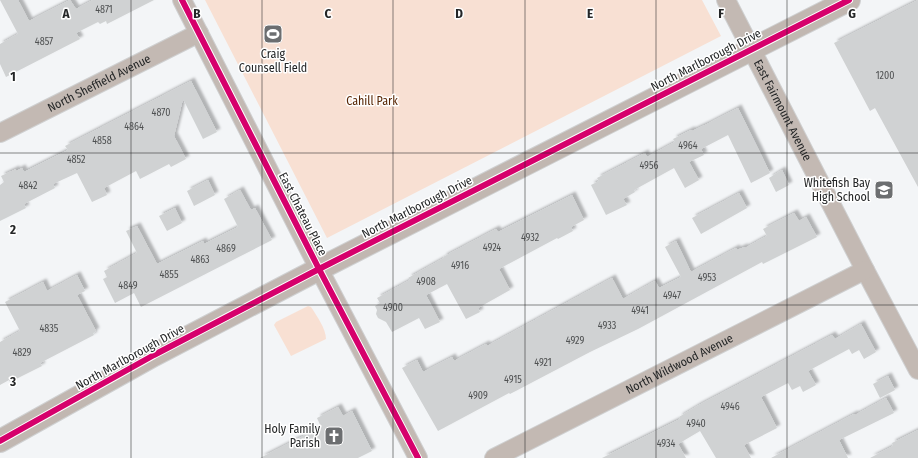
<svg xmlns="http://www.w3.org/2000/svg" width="918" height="458" font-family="'Fira Sans Condensed',sans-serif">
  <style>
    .green { fill: #f8e0d3 }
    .building { fill: #d0d2d3; filter: url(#shadow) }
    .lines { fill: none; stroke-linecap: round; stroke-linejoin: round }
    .street-casing { stroke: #cfd0d1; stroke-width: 20 }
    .secondary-casing { stroke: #cfd0d1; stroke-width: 24 }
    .street { stroke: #c3b9b3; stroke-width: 18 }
    .secondary { stroke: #c1b7b1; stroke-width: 22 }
    .cycleway-casing { stroke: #fff; stroke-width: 8 }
    .cycleway { stroke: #d6006c; stroke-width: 6 }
    .grid { fill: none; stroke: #242627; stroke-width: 1; stroke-opacity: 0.55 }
    .labels { text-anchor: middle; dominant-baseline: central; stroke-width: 3; stroke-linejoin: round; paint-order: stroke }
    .number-label { font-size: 10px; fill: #4f5152 }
    .poi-label { font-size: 12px; fill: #242627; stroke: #fff; text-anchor: end }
    .street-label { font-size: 12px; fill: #242627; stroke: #fff }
    .park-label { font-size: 12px; fill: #592705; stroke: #fff }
    .grid-label { font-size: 13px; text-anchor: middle; font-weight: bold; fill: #242627; stroke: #fff; stroke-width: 3; stroke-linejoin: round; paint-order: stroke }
  </style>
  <defs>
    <filter id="shadow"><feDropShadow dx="3.5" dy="-3.5" stdDeviation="1" flood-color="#0004"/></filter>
  </defs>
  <rect width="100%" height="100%" fill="#f3f5f7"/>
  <path class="green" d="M 205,0 L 702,0 L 721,36 L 327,238 Z
    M 308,306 L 311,307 C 317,316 326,329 326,339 L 291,356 L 274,325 L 276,322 Z"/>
  <path class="building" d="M 0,0 L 18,0 L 29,21 L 70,0 L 76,9 L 93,0 L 154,0 L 107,24 L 106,21 L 100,24 L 98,22 L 76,33 L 80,39 L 6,77 L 0,64 L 0,44 L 18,34 Z
    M 918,0 L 918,187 L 875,108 L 870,111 L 834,43 Z
    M 191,81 L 217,132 L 203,139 L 183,99 L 174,136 L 186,159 L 171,167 L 169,164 L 140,179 L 136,171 L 104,188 L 107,195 L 92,202 L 77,173 L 53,184 L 55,188 L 24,204 L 26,208 L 0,221 L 0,185 L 4,182 L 1,176 L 16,169 L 16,171 L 22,168 L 24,172 L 68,150 L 65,146 Z
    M 738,108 L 770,173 L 751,183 L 728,135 L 701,149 L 704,155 L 689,162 L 699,180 L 685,188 L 674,168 L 634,190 L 635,192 L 623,199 L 627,205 L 606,215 L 591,185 L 599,181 L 597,178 L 645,153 L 647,157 L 675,142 L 673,139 L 691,130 L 692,131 L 707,124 Z
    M 782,170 L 789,185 L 776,192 L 769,178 Z
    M 208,180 L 215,195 L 194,206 L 187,191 Z
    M 240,190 L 251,210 L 255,208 L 272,240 L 141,307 L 134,293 L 115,303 L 103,279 L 107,277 L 104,271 L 137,253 L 126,231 L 137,226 L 157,264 L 203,241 L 204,244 L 238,227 L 224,199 Z
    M 739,193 L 747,208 L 701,234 L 692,218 Z
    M 572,195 L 584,220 L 571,227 L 573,231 L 558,239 L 557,238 L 499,269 L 510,290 L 478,308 L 480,312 L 466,319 L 447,284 L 426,295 L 440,322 L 425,329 L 419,318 L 392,332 L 386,322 L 378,318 L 376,314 L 377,310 L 375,306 L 380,303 L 377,298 L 410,280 L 408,278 L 444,258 L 443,257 L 496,229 L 498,232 Z
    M 175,208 L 182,223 L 167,231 L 159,216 Z
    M 794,213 L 799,221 L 806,217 L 817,237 L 763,264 L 762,262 L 638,329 L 590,352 L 510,394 L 509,393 L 438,431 L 402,368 L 417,360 L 423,372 L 452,357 L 454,361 L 486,344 L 487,346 L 612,278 L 623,299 L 655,281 L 659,288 L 681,277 L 665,247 L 676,241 L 691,272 L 736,248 L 737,250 L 744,247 L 745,248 L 767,236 L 763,229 Z
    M 77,275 L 85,291 L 77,295 L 96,331 L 93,333 L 94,335 L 40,363 L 42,366 L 10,382 L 9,380 L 0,385 L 0,342 L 20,331 L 5,302 L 43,282 L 47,291 Z
    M 861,324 L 876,352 L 864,359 L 859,350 L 852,354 L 849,349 L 808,371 L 816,385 L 803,392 L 800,386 L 792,390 L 788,383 L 761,397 L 777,428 L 744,445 L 751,458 L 716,458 L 700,431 L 678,444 L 686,458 L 602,458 L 680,419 L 679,417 L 699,405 L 832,335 L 835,339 Z
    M 888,376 L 895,390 L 880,398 L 873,384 Z
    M 886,398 L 894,413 L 839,440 L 848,458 L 771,458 L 854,414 L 855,415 Z
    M 338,407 L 343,416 L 352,411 L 372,451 L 358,458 L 260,458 L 321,427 L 317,418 Z
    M 918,430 L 918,458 L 870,458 L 893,446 L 892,443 Z"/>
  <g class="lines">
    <g class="street-casing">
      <g id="street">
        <path d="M 182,0 L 319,269 L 418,458"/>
        <path id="s1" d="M 726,0 L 865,270 L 918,370"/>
        <path id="s2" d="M 0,133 L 199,33"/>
        <path id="s3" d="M 494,458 L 865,270"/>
      </g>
    </g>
    <g class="secondary-casing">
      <path id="secondary" d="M 0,441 L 154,355 L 319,269 L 849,0"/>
    </g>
    <use href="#street" class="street"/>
    <use href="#secondary" class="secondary"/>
    <g class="cycleway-casing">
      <path id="cycleway" d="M 182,0 L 319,269 L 418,458
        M 0,441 L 154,355 L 319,269 L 849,0"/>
    </g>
    <use href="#cycleway" class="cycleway"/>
  </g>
  <path class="grid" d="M 131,0 L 131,458M 262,0 L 262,458M 393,0 L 393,458M 525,0 L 525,458M 656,0 L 656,458M 787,0 L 787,458M 0,153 L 918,153M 0,305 L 918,305"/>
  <defs>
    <g id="stadium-square" transform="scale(1)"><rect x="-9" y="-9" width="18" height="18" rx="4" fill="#6c6e70" stroke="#fff"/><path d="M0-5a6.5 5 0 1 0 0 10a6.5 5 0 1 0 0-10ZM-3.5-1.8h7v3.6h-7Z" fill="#fff"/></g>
    <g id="school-square" transform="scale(1)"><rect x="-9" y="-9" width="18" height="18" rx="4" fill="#6c6e70" stroke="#fff"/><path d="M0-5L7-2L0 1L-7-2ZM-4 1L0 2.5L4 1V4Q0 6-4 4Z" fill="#fff"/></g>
    <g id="church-square" transform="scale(1)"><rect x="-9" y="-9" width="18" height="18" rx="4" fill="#6c6e70" stroke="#fff"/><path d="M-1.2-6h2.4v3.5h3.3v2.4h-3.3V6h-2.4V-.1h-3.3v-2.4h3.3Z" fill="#fff"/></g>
  </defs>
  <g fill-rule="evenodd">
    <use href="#stadium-square" x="273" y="34"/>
    <use href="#school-square" x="884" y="190"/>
    <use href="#church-square" x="334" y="436"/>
  </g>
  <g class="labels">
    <g class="number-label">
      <text x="104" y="10">4871</text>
      <text x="44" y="42">4857</text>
      <text x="885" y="76">1200</text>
      <text x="161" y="113">4870</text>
      <text x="134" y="127">4864</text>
      <text x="102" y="141">4858</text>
      <text x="688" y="146">4964</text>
      <text x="76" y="160">4852</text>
      <text x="649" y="166">4956</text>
      <text x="28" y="186">4842</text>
      <text x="530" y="238">4932</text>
      <text x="492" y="248">4924</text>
      <text x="226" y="249">4869</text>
      <text x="200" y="260">4863</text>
      <text x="460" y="266">4916</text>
      <text x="169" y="275">4855</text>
      <text x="707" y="278">4953</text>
      <text x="426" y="282">4908</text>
      <text x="128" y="286">4849</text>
      <text x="672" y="296">4947</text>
      <text x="393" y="308">4900</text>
      <text x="640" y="311">4941</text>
      <text x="607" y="326">4933</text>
      <text x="49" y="329">4835</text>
      <text x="575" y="341">4929</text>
      <text x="22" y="353">4829</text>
      <text x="543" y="363">4921</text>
      <text x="513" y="380">4915</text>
      <text x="478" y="396">4909</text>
      <text x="730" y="407">4946</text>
      <text x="696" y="424">4940</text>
      <text x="666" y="444">4934</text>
    </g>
    <g class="poi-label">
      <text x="273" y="54" text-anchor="middle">Craig<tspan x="273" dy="14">Counsell Field</tspan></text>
      <text x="870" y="183">Whitefish Bay<tspan x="870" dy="14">High School</tspan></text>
      <text x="320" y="429">Holy Family<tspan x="320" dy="14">Parish</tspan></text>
    </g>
    <g class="street-label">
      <text transform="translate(706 60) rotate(-27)">North Marlborough Drive</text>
      <text stroke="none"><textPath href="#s2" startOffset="111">North Sheffield Avenue</textPath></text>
      <text stroke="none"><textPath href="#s1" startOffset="124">East Fairmount Avenue</textPath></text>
      <text transform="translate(417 207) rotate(-27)">North Marlborough Drive</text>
      <text transform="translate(303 214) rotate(63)">East Chateau Place</text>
      <text transform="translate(130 357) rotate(-29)">North Marlborough Drive</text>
      <text stroke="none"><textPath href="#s3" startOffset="208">North Wildwood Avenue</textPath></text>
    </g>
    <g class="park-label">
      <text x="372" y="101">Cahill Park</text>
    </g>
  </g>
  <g class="grid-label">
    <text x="66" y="18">A</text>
    <text x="197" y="18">B</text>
    <text x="328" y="18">C</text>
    <text x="459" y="18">D</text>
    <text x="590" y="18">E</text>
    <text x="721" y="18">F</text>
    <text x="852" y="18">G</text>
    <text x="13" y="81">1</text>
    <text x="13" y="234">2</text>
    <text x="13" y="386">3</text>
  </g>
</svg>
